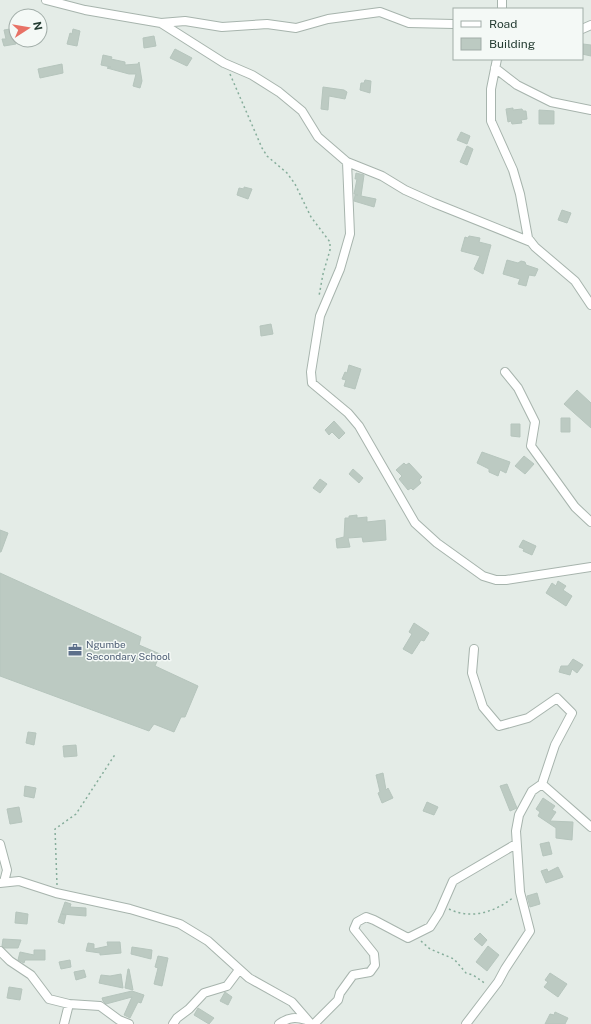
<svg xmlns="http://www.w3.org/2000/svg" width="591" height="1024" font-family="'Public Sans',sans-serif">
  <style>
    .building { fill: #bccac2; stroke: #b6c5bd }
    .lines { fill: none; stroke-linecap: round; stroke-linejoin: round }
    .minor-casing { stroke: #a7b4ad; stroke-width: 10 }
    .path { stroke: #86ad9b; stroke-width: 1.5; stroke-dasharray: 2 3; stroke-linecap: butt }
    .minor { stroke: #fff; stroke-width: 8 }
    .labels { text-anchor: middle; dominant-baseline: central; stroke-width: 3; stroke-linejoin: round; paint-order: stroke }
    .service-label { font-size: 10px; fill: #4e5e75; stroke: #f4f9f6; text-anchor: start }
  </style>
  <rect width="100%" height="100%" fill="#e4ece7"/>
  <path class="building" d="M 16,28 L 16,44 L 4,46 L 2,39 L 6,39 L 4,30 Z
    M 73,29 L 80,31 L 77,46 L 67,44 L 70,33 L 72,34 Z
    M 154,36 L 156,46 L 144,48 L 143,38 Z
    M 583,44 L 591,45 L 591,56 L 582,54 Z
    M 175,49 L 192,58 L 187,66 L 170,58 Z
    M 103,55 L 112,57 L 111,59 L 125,62 L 125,65 L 138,64 L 139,62 L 142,81 L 140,88 L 133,86 L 136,74 L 129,74 L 107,68 L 111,67 L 101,65 Z
    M 62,64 L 63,73 L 40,78 L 38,69 Z
    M 365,80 L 371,81 L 370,93 L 360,90 L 361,83 L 364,83 Z
    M 323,87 L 344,90 L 347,92 L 345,99 L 329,96 L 328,110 L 321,109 Z
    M 513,108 L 513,110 L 522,109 L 523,111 L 526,111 L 527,119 L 521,120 L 522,123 L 512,124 L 511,121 L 508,122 L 506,109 Z
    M 539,110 L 554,111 L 554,124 L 539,124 Z
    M 461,132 L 470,136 L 467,144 L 457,140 Z
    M 467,146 L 473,149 L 467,165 L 460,162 Z
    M 356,173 L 364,175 L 361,196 L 376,199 L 374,207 L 354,201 L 355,195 L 358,195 L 354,194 L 357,179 L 355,179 Z
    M 244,187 L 252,189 L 248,199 L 237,195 L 239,188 L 244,189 Z
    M 562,210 L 571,213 L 567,223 L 558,220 Z
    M 469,236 L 480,238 L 479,242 L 491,245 L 483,274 L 474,269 L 480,256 L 461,251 L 465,237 L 468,238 Z
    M 507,260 L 518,263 L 521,261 L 525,262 L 526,265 L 538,269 L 535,276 L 529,275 L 526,286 L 518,284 L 520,279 L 503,274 Z
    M 271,324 L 273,334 L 261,336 L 260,326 Z
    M 349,365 L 361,369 L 355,389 L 344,386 L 346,380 L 342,379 L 345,372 L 347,373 Z
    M 577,390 L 591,403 L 591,428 L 564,404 Z
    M 561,418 L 570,418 L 570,432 L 561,432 Z
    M 334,421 L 345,433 L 339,439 L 332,432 L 329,435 L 325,430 Z
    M 511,424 L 520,424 L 520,437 L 511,436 Z
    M 482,452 L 510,462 L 506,473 L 500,470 L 498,476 L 489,472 L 489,469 L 477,463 Z
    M 524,456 L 534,464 L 525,474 L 515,466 Z
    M 404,463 L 406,465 L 409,463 L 422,477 L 419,480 L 421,483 L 413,490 L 411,488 L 408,490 L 399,479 L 402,476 L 396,470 Z
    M 353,469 L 363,478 L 359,483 L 349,474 Z
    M 320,479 L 327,484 L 320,493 L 313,488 Z
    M 357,515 L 357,518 L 367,517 L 367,522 L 385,520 L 386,540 L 363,542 L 362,537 L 348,538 L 350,547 L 337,548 L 336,539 L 344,537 L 345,518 L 349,518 L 349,516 Z
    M 0,530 L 8,533 L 1,552 L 0,552 Z
    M 523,540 L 536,546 L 532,555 L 523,551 L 524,549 L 519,547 Z
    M 0,573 L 141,637 L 139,645 L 160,654 L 155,666 L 198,686 L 185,717 L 181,717 L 174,732 L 154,724 L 149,731 L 0,676 Z
    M 558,581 L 566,586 L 563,590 L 572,596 L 566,606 L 546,593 L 552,583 L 556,586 Z
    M 414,623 L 429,633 L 424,641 L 421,640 L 412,654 L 403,649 L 412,634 L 409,632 Z
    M 573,659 L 583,665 L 577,673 L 572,669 L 570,675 L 559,672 L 561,666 L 568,666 Z
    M 28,732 L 36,733 L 34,745 L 26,743 Z
    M 76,745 L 77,756 L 64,757 L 63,746 Z
    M 383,773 L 386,790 L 388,788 L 393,798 L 382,803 L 378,793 L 380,792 L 376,775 Z
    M 507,784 L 517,808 L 510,811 L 500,786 Z
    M 25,786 L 36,788 L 34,798 L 24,796 Z
    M 543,798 L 555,806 L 552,810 L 556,812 L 550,821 L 573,822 L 572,840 L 556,838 L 556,828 L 538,816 L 540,812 L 536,809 Z
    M 427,802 L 438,807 L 434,815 L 423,811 Z
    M 19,807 L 22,822 L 10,824 L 7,809 Z
    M 549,842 L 552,854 L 543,856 L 540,844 Z
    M 558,867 L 563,877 L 546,883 L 541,871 L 547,869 L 548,872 Z
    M 537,893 L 540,904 L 530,907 L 527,896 Z
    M 65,902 L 71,904 L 70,907 L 86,908 L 86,916 L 62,914 L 66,915 L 64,924 L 58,922 Z
    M 16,912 L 28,914 L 27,924 L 15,923 Z
    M 480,933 L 487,940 L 482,946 L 474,939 Z
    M 3,939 L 21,940 L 18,948 L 4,948 L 2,946 Z
    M 107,942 L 120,942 L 121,953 L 100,955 L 100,953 L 86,951 L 88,943 L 94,944 L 94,949 L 108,946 Z
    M 488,946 L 499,955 L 487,971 L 476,962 Z
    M 132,947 L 152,950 L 151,959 L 131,954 Z
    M 34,950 L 45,950 L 45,960 L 25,960 L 24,963 L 18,960 L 20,952 L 34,955 Z
    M 158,956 L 168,958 L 162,986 L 154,984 L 158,968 L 155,967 Z
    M 70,960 L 71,967 L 61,969 L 59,962 Z
    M 128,969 L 129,969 L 133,990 L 125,988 Z
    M 84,970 L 86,977 L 76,980 L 74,972 Z
    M 550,973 L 567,984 L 558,997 L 544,987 L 548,982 L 545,980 Z
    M 121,974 L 123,988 L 99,983 L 101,975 L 110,976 Z
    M 9,987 L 22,989 L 20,1000 L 7,998 Z
    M 132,991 L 144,995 L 141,1003 L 138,1002 L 130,1018 L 124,1015 L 132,997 L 106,1004 L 103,1001 L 102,998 Z
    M 225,992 L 232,997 L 228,1005 L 220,1001 Z
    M 198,1008 L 214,1018 L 209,1024 L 194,1015 Z
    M 555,1012 L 568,1018 L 565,1024 L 545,1024 L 550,1014 L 554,1015 Z"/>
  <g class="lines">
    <g class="minor-casing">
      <path id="minor" d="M 46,0 L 85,10 L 161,23 L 224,63 L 252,75 L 279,92 L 302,111 L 318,137 L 347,162 L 382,176 L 405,190 L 434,203 L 531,242
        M 502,9 L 502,0
        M 161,23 L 185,21 L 222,27 L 267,24 L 296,28 L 328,19 L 380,12 L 409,23 L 454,24
        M 582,29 L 591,25
        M 497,59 L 491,89 L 491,121 L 513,170 L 520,194 L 528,238 L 535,247 L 575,281 L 591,305
        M 495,68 L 517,85 L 551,102 L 591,110
        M 347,162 L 350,234 L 340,269 L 320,316 L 311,372 L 312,383 L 348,413 L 359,426 L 415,523 L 437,543 L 483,576 L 496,580 L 506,580 L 591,567
        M 505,372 L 518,388 L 535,422 L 531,446 L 575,507 L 591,522
        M 542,784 L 591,827
        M 0,844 L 7,870 L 4,882
        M 0,883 L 19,881 L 56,893 L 130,909 L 180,924 L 208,941 L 249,978 L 292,1002 L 311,1024
        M 0,951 L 10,961 L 31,975 L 49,999 L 69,1004 L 100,1006 L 119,1020 L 129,1024
        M 64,1024 L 69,1004
        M 173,1024 L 177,1018 L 189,1009 L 204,993 L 227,986 L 239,970
        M 279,1024 C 289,1017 296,1017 306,1020
        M 314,1024 L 338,1000 L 340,993 L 353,975 L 370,972 L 375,965 L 374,954 L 354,929 L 357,922 L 366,917 L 374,920 L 408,938 L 430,927 L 439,913 L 453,881 L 516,844
        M 466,1024 L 498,982 L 505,969 L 530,931 L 520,892 L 516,831 L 519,815 L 532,791 L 542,784 L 555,745 L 572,713 L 557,698 L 528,718 L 499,726 L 483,707 L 472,673 L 474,649"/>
    </g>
    <path class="path" d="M 230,74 L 262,148 L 267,156 L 287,173 L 295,184 L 311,217 L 330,242 L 330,250 L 323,274 L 319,296
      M 57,885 L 55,829 L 76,814 L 116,753
      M 449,909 C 471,920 495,912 514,897
      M 421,941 L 430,949 L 454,959 L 466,973 L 473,975 L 486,984"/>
    <use href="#minor" class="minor"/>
  </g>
  <defs>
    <g id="office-bare" transform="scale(1.08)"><path d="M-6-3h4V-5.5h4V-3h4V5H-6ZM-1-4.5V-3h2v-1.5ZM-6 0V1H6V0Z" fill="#5c6f8a" stroke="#f4f9f6" stroke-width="2.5" paint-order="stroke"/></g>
  </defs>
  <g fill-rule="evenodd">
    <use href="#office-bare" x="75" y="650"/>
  </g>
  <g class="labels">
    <g class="service-label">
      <text x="86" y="644">Ngumbe<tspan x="86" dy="12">Secondary School</tspan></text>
    </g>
  </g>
  <rect x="453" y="8" width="130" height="52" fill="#f4f9f6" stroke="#a1ada8"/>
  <rect x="461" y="21" width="20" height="6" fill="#ffffff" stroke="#a1ada8"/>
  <text x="489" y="28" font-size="12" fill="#243c32">Road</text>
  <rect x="461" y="38" width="20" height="12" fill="#bccac2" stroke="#a1ada8"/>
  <text x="489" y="48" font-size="12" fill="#243c32">Building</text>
  <g transform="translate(28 28) rotate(78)"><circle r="19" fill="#f4f9f6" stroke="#a1ada8"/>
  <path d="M0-3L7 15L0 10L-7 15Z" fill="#e87266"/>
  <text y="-6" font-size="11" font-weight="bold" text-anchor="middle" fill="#243c32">N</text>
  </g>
</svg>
